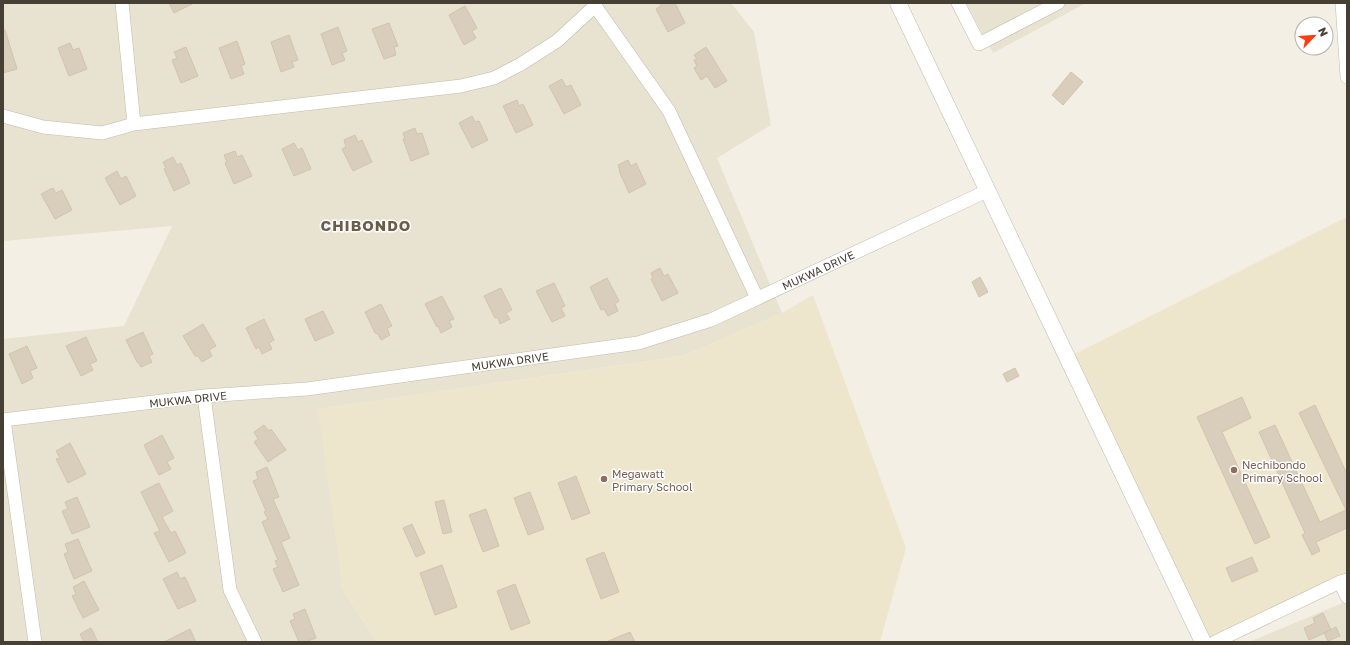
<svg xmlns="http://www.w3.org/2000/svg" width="1350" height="645" font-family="'Golos Text',sans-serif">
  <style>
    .residential { fill: #e8e2d1 }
    .education { fill: #eee6cc }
    .building { fill: #d9cebb; stroke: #d1c4ab }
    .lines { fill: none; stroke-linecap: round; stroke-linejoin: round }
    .minor-casing { stroke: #c2baa9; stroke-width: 14 }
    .tertiary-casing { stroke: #c2baa9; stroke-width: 17 }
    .minor { stroke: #fff; stroke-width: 13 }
    .tertiary { stroke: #fff; stroke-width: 16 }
    .education-dot { fill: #8d6e63; stroke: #fff; stroke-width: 1.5 }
    .labels { text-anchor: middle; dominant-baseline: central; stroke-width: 3; stroke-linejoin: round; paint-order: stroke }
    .street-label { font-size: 11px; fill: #463f33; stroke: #fff }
    .education-label { font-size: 11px; fill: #785e54; stroke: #fff; text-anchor: start }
    .district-label { font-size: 15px; font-weight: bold; letter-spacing: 1px; fill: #695e4a; stroke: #fff }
  </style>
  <rect width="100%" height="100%" fill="#f3efe4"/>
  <path class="residential" d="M 3,3 L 731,3 L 754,32 L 771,125 L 717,158 L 782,313 L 683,356 L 319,409 L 343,590 L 377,642 L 3,642 L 3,339 L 124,326 L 172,226 L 3,241 Z
    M 966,3 L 1086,3 L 993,53 Z
    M 1347,601 L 1347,642 L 1249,642 Z"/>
  <path class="education" d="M 1347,217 L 1347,581 L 1203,642 L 1067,358 Z
    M 813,295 L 906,548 L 880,642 L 377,642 L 343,590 L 318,409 L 683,356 L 782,313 Z"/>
  <path class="building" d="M 169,3 L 194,3 L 174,13 Z
    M 660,3 L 675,3 L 685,23 L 668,32 L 656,9 L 661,6 Z
    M 465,6 L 477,28 L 472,31 L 476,38 L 464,45 L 449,15 Z
    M 389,23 L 398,46 L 394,47 L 396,55 L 384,59 L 372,29 Z
    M 338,27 L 347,51 L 342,53 L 345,60 L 332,65 L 321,34 Z
    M 3,30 L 5,30 L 17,69 L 3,73 Z
    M 289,35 L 298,60 L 292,62 L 294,67 L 281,72 L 271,42 Z
    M 237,41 L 245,64 L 241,66 L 244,74 L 231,79 L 219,48 Z
    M 70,43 L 73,50 L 79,48 L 87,69 L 69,76 L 58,48 Z
    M 186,47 L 198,76 L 181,83 L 172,60 L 177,58 L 174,52 Z
    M 706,47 L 727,81 L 715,88 L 707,76 L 701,80 L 694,68 L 697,66 L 694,60 L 697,59 L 694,55 Z
    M 1071,72 L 1083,82 L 1063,105 L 1052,95 Z
    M 562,79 L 566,87 L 571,85 L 581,105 L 564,114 L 549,86 Z
    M 517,100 L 519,106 L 523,104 L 533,125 L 516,133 L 503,106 Z
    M 472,116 L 475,122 L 479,121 L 488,140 L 472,148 L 459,123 Z
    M 415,128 L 417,134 L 422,133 L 429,154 L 411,161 L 403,139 L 405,139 L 403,133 Z
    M 355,135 L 358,142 L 362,140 L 372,162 L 353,171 L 342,149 L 346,147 L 344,140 Z
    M 294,143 L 298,150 L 302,148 L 311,169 L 294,176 L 282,149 Z
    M 235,151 L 237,157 L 242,155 L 252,176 L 234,184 L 225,163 L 227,162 L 224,155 Z
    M 173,157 L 177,165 L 181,163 L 190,183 L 174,191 L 164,169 L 166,168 L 163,162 Z
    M 628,160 L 631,166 L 636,163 L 646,184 L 629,193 L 619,171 L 620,171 L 618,165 Z
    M 117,171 L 121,179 L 126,176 L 136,196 L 120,205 L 105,178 Z
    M 53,188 L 56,193 L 62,190 L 72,210 L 55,219 L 41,194 Z
    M 660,268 L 664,276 L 668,274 L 678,293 L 662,301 L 651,279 L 653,278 L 651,273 Z
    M 980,277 L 988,292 L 979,297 L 972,282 Z
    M 607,278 L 619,301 L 615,304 L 618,311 L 608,316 L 604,309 L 601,310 L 590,287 Z
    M 554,283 L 565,306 L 561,308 L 565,316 L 552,322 L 536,291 Z
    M 501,288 L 512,310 L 506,313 L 510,319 L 500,324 L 498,318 L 495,318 L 484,296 Z
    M 442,296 L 454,319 L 449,321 L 452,327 L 441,333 L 438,326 L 437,327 L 425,304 Z
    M 381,304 L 392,326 L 387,328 L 390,335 L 381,340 L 378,334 L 375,333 L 365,312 Z
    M 323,311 L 334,333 L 315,341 L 305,319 Z
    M 264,319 L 274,340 L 269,343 L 272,349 L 262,354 L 259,347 L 256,349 L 246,328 Z
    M 203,324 L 216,346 L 209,350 L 212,356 L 202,362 L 198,356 L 195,356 L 183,336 Z
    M 143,332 L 153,354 L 149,356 L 152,362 L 141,367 L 138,362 L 137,362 L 126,340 Z
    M 86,337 L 97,361 L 90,364 L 93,370 L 81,376 L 66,346 Z
    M 27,346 L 37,368 L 30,371 L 33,378 L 22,384 L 9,354 Z
    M 1015,368 L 1019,376 L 1007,382 L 1003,374 Z
    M 1242,397 L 1251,418 L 1222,432 L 1270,537 L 1255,544 L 1197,417 Z
    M 1315,405 L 1347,474 L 1347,528 L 1316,542 L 1320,551 L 1312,555 L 1302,535 L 1305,533 L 1259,432 L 1275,425 L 1320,522 L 1346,510 L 1299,413 Z
    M 264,425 L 269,431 L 271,429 L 286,450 L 268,462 L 254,442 L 258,439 L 254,432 Z
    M 162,435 L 174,458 L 167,462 L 171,469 L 159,475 L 144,445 Z
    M 70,443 L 86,474 L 68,483 L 56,459 L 60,458 L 56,451 Z
    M 267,467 L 279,497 L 273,499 L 290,538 L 281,542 L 299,585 L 283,592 L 273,569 L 278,567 L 275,561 L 278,560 L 262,522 L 268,519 L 264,512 L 266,511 L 253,481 L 258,479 L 256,472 Z
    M 576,476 L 590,513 L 572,520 L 558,483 Z
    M 159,483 L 173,511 L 162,517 L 171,533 L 175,531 L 186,553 L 169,562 L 154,533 L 160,531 L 141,492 Z
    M 530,492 L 544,529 L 528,535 L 514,498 Z
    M 77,497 L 90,527 L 72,534 L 62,511 L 68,509 L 65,502 Z
    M 444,500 L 452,532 L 443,534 L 435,502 Z
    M 486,509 L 499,546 L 483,552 L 469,515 Z
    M 412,524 L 425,553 L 416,557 L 403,528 Z
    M 78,539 L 92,571 L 74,579 L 64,554 L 68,552 L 65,544 Z
    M 604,552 L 619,592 L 601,599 L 586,559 Z
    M 1252,557 L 1258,571 L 1232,582 L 1226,568 Z
    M 442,565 L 457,607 L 435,615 L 420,573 Z
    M 177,572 L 180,579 L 185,577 L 196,601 L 178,609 L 163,579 Z
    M 84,581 L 99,610 L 83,618 L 72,596 L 76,594 L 73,587 Z
    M 515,584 L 530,623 L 511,630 L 497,591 Z
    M 305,609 L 316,638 L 305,642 L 299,642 L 290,621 L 295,619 L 293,614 Z
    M 1323,613 L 1331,630 L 1309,640 L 1304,628 L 1315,623 L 1313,618 Z
    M 1336,627 L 1340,636 L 1328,641 L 1324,633 Z
    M 91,628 L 98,642 L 84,642 L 80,634 Z
    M 190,629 L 196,642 L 164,642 Z
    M 630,632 L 635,642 L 606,642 Z"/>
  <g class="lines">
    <g class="minor-casing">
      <path id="minor" d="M 122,3 L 134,124
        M 593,3 L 669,111 L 757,298
        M 958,3 L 979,44 L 1058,3
        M 1342,3 L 1347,77
        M 3,116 L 43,127 L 102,133 L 134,124 L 461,86 L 494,78 L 521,64 L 557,41 L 595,6
        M 204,396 L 230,590 L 255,642
        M 3,420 L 204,396 L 307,389 L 638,343 L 711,320 L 987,191
        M 4,420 L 35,642
        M 1340,582 L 1347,597
        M 1215,642 L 1340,582 L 1347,580"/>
    </g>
    <g class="tertiary-casing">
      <path id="tertiary" d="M 898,3 L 1203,642"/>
    </g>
    <use href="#minor" class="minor"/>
    <use href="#tertiary" class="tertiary"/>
  </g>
  <g class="education-dot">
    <circle cx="1234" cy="470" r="4"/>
    <circle cx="604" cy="479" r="4"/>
  </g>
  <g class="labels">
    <g class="street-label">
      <text transform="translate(818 270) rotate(-25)">MUKWA DRIVE</text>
      <text transform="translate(510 361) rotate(-8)">MUKWA DRIVE</text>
      <text transform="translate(188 399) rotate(-6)">MUKWA DRIVE</text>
    </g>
    <g class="education-label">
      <text x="1242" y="464">Nechibondo<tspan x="1242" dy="13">Primary School</tspan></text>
      <text x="612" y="473">Megawatt<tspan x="612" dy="13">Primary School</tspan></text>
    </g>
    <g class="district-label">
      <text x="366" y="225">CHIBONDO</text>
    </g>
  </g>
  <rect width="1350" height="645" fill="none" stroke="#463f33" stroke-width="8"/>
  <g transform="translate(1314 36) rotate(65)"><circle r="19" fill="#ffffff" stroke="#b5b2ad"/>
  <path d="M0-3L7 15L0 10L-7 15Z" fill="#ff3c0f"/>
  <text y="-6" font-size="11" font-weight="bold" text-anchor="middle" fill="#463f33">N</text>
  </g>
</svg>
